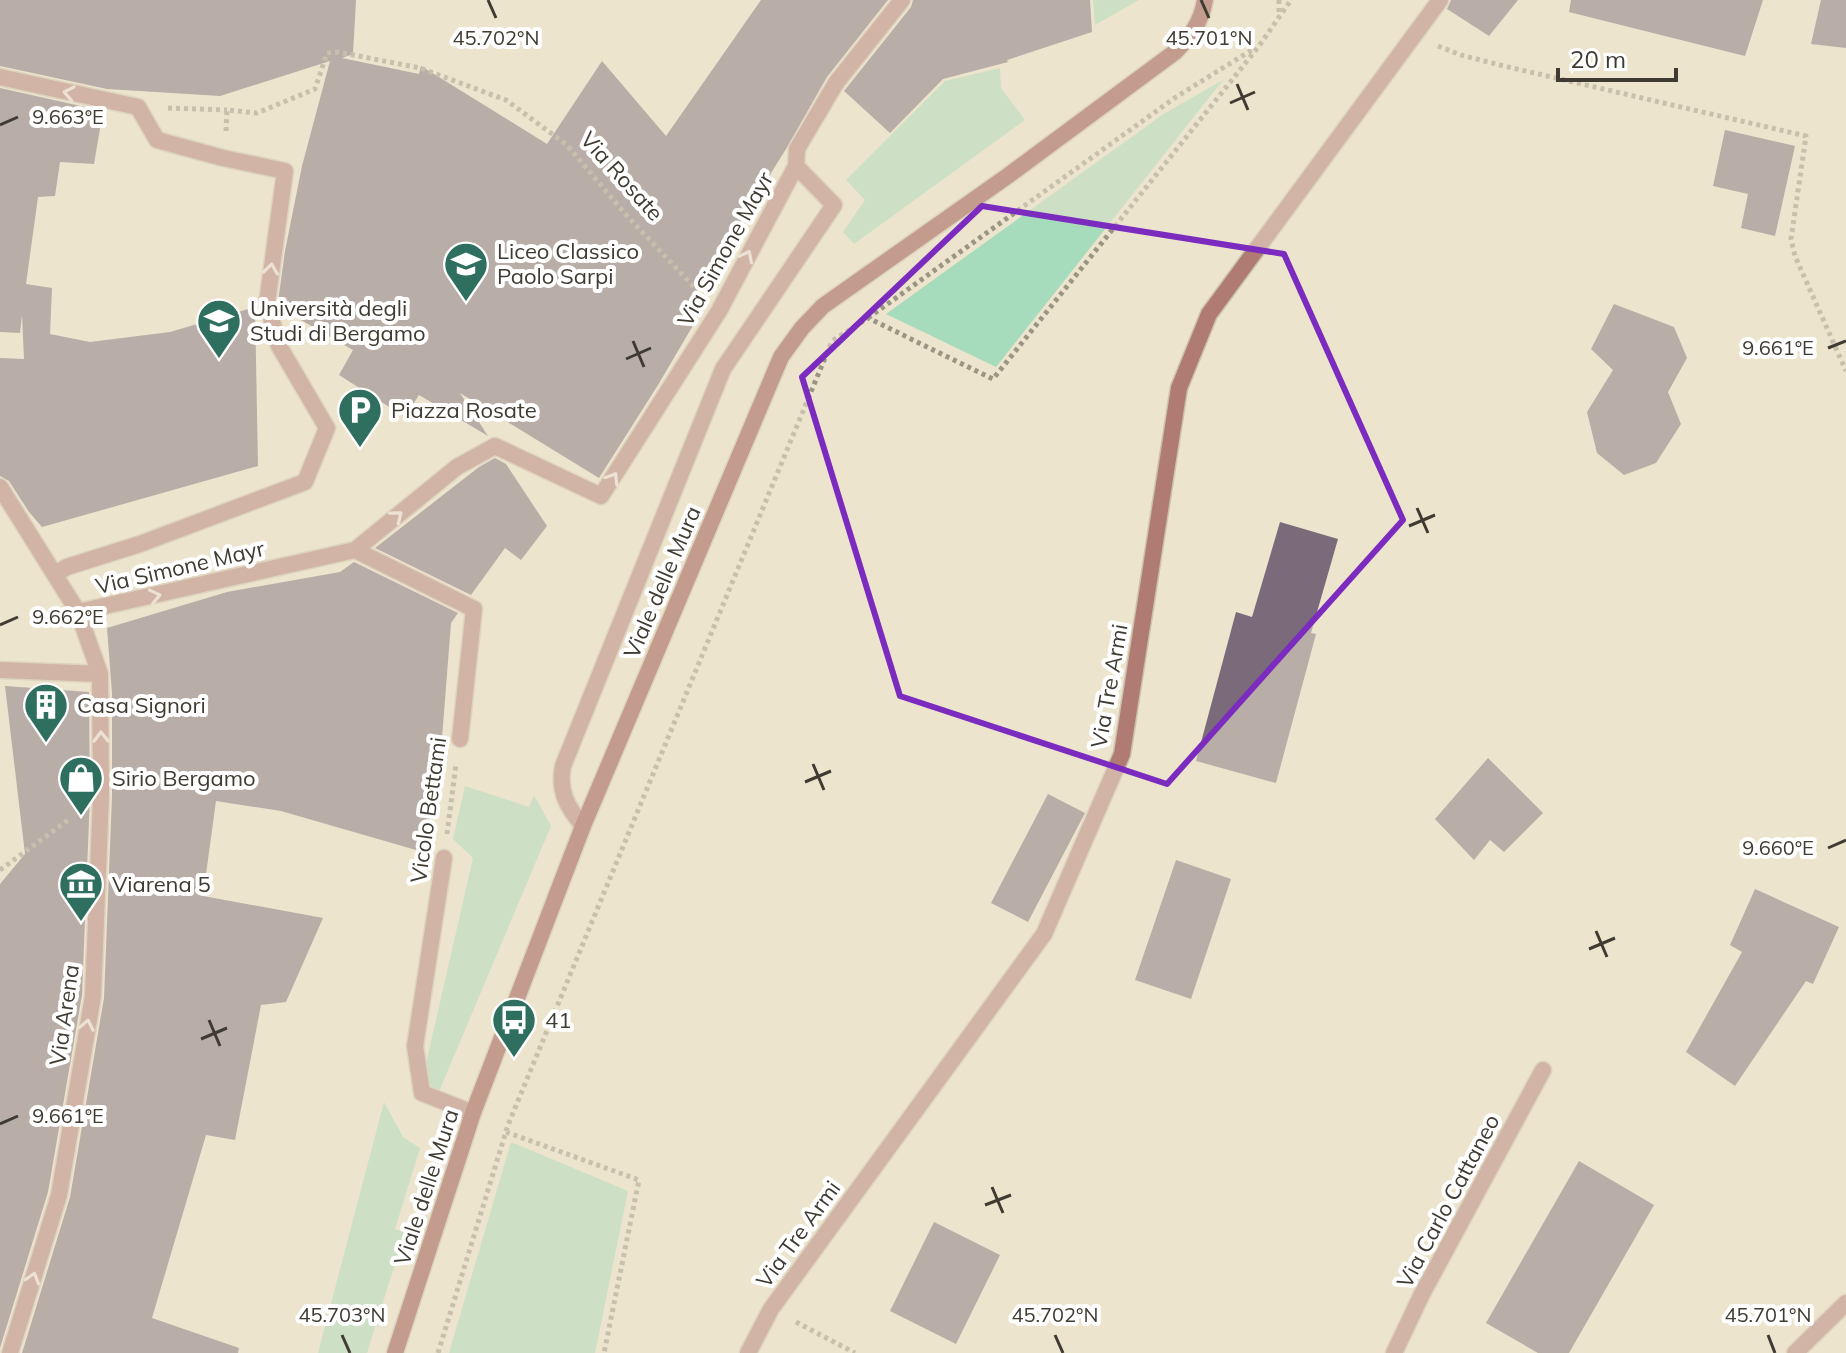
<svg xmlns="http://www.w3.org/2000/svg" width="1846" height="1353" font-family="Mulish,sans-serif">
  <style>
    .green { fill: #a6dbbb }
    .building { fill: #7a6a7a }
    .lines { fill: none; stroke-linecap: round; stroke-linejoin: round }
    .street-casing { stroke: #cac2ae; stroke-width: 19 }
    .secondary-casing { stroke: #cac2ae; stroke-width: 19 }
    .path { stroke: #9b9584; stroke-width: 5; stroke-dasharray: 4 4; stroke-linecap: butt }
    .street { stroke: #b07b73; stroke-width: 16 }
    .secondary { stroke: #91463e; stroke-width: 16 }
    .oneway { stroke: #ebdedc }
    .marked { fill: none; stroke: #7b2cbf; stroke-width: 6; stroke-linejoin: round }
    .ticks { fill: none; stroke: #3f3b32; stroke-width: 3 }
    .labels { text-anchor: middle; dominant-baseline: central; stroke-width: 8; stroke-linejoin: round; paint-order: stroke }
    .street-label { font-size: 22px; fill: #3f3b32; stroke: #fff }
    .poi-label { font-size: 22px; fill: #3f3b32; stroke: #fff; text-anchor: start }
    .ticks-label { font-size: 20px; text-anchor: middle; fill: #3f3b32; stroke: #fff; stroke-width: 8; stroke-linejoin: round; paint-order: stroke }
  </style>
  <rect width="100%" height="100%" fill="#ede4cd"/>
  <path class="green" d="M 1093,0 L 1139,0 L 1095,25 Z
    M 1000,68 L 1001,88 L 1025,120 L 854,244 L 843,232 L 865,200 L 846,180 L 945,81 Z
    M 1223,80 L 996,367 L 886,314 L 1165,113 Z
    M 465,786 L 529,807 L 534,795 L 551,826 L 438,1094 L 426,1089 L 425,1068 L 473,858 L 453,839 Z
    M 384,1102 L 403,1137 L 420,1148 L 395,1229 L 405,1232 L 367,1353 L 318,1353 Z
    M 511,1142 L 628,1191 L 595,1353 L 449,1353 Z"/>
  <path class="building" d="M 0,0 L 356,0 L 353,54 L 342,58 L 419,74 L 421,66 L 547,144 L 602,61 L 666,136 L 761,0 L 888,0 L 827,77 L 786,149 L 695,295 L 705,305 L 658,385 L 599,478 L 460,393 L 488,436 L 419,395 L 405,417 L 339,375 L 353,350 L 280,308 L 278,302 L 285,251 L 302,166 L 330,61 L 220,96 L 107,89 L 0,66 Z
    M 913,0 L 1090,0 L 1092,32 L 1007,60 L 1008,62 L 943,79 L 890,133 L 844,91 L 911,7 Z
    M 1451,0 L 1518,0 L 1489,36 L 1447,9 Z
    M 1571,0 L 1763,0 L 1745,56 L 1569,12 Z
    M 1821,0 L 1846,0 L 1846,48 L 1811,44 Z
    M 0,88 L 103,111 L 94,164 L 60,162 L 55,196 L 38,197 L 26,284 L 52,288 L 50,334 L 90,342 L 170,332 L 255,307 L 258,466 L 42,527 L 29,512 L 9,481 L 0,476 L 0,358 L 24,359 L 22,315 L 20,333 L 0,332 Z
    M 1725,130 L 1795,146 L 1775,236 L 1741,228 L 1748,194 L 1713,186 Z
    M 1614,304 L 1674,327 L 1687,358 L 1668,392 L 1681,424 L 1656,463 L 1624,475 L 1597,453 L 1587,412 L 1613,370 L 1591,349 Z
    M 495,458 L 506,464 L 547,526 L 521,560 L 505,548 L 471,595 L 375,548 L 479,467 Z
    M 1280,522 L 1338,539 L 1311,633 L 1316,634 L 1276,783 L 1196,761 L 1236,612 L 1252,617 Z
    M 354,562 L 458,613 L 451,623 L 439,776 L 423,852 L 281,811 L 216,801 L 203,896 L 323,918 L 286,1002 L 261,1005 L 235,1140 L 206,1135 L 152,1318 L 239,1348 L 238,1353 L 22,1353 L 70,1197 L 104,998 L 112,796 L 112,693 L 107,628 L 227,592 L 340,572 Z
    M 5,686 L 89,692 L 90,796 L 82,995 L 48,1192 L 0,1348 L 0,884 L 25,854 Z
    M 1488,758 L 1543,813 L 1504,852 L 1490,840 L 1474,860 L 1435,819 Z
    M 1048,794 L 1085,813 L 1028,922 L 991,903 Z
    M 1176,860 L 1231,879 L 1191,999 L 1135,980 Z
    M 1755,889 L 1839,927 L 1813,984 L 1806,981 L 1735,1086 L 1686,1052 L 1742,952 L 1730,945 Z
    M 1579,1161 L 1654,1205 L 1569,1353 L 1538,1353 L 1486,1323 Z
    M 934,1222 L 1000,1255 L 956,1344 L 890,1311 Z"/>
  <g class="lines">
    <g class="street-casing">
      <path id="street" d="M 0,77 L 138,107 L 157,140 L 223,158 L 285,171 L 267,303 L 279,346 L 327,428 L 305,482 L 140,544 L 67,567 L 55,574
        M 796,166 L 797,149 L 836,83 L 902,0
        M 0,487 L 78,612 L 100,674 L 101,796 L 93,996 L 59,1195 L 10,1353
        M 355,550 L 474,609 L 460,739
        M 78,612 L 355,550 L 457,467 L 495,446 L 601,496 L 719,311 L 796,166 L 834,205 L 723,369 L 563,766 C 558,791 567,807 583,826
        M 0,670 L 100,674
        M 444,858 L 415,1046 L 422,1093 L 473,1113
        M 748,1353 L 771,1309 L 1044,934 L 1122,754 L 1179,388 L 1209,314 L 1440,0
        M 1394,1353 L 1422,1294 L 1543,1070
        M 1795,1353 L 1846,1303"/>
    </g>
    <g class="secondary-casing">
      <path id="secondary" d="M 395,1353 L 473,1113 L 583,826 L 781,357 L 802,328 L 823,306 L 1009,175 L 1175,52 C 1191,36 1201,23 1205,0"/>
    </g>
    <path class="path" d="M 1279,0 L 1279,14
      M 1438,46 L 1461,55 L 1504,66 L 1806,136 L 1791,239 L 1795,256 L 1846,371
      M 168,108 L 227,110
      M 226,131 L 227,110 L 257,113 L 315,89 L 327,53 L 338,52 L 420,68 L 506,100 L 567,145 L 628,217 L 698,291
      M 868,318 L 1176,97 L 1255,48
      M 447,834 L 456,764
      M 0,870 L 71,818
      M 506,1132 L 639,1180 L 604,1353
      M 796,1322 L 855,1353
      M 438,1353 L 508,1125 L 832,341 L 868,318 L 993,379 L 1259,46 L 1291,0"/>
    <use href="#street" class="street"/>
    <use href="#secondary" class="secondary"/>
  </g>
  <defs><path id="oneway-chevron" d="M-2-3.5L2.5 0L-2 3.5" fill="none" stroke-width="1.6" stroke-linecap="round" stroke-linejoin="round" transform="scale(2)"/></defs>
  <g class="oneway">
    <use href="#oneway-chevron" transform="translate(69 93) rotate(-169)"/>
    <use href="#oneway-chevron" transform="translate(747 256) rotate(-63)"/>
    <use href="#oneway-chevron" transform="translate(271 269) rotate(-82)"/>
    <use href="#oneway-chevron" transform="translate(613 478) rotate(-58)"/>
    <use href="#oneway-chevron" transform="translate(397 516) rotate(-39)"/>
    <use href="#oneway-chevron" transform="translate(155 596) rotate(-13)"/>
    <use href="#oneway-chevron" transform="translate(101 737) rotate(-91)"/>
    <use href="#oneway-chevron" transform="translate(87 1025) rotate(-79)"/>
    <use href="#oneway-chevron" transform="translate(33 1278) rotate(-73)"/>
  </g>
  <path d="M0 0H1846V1353H0ZM 982,206 L 1284,254 L 1403,520 L 1167,784 L 900,696 L 802,377 Z" fill="#ede4cd" fill-opacity=".55" fill-rule="evenodd"/>
  <path class="marked" d="M 982,206 L 1284,254 L 1403,520 L 1167,784 L 900,696 L 802,377 Z"/>
  <path class="ticks" d="M 488,0 L 496,18M 1201,0 L 1209,18M 1237,84 L 1248,110M 1230,103 L 1255,92M 0,125 L 18,117M 633,341 L 644,367M 1828,348 L 1846,341M 626,359 L 651,348M 1417,508 L 1428,533M 1409,526 L 1435,515M 0,625 L 18,617M 813,764 L 824,790M 805,782 L 831,771M 1828,848 L 1846,840M 1596,931 L 1607,957M 1589,949 L 1615,938M 209,1020 L 220,1046M 201,1039 L 227,1028M 0,1124 L 18,1116M 992,1187 L 1003,1213M 985,1205 L 1011,1195M 342,1335 L 350,1353M 1055,1335 L 1063,1353M 1768,1335 L 1775,1353"/>
  <defs>
    <g id="school-pin" transform="scale(2.3)"><path d="M0 17L-7.5 6A9.5 9.5 0 1 1 7.5 6Z" fill="#2e6f5f" stroke="#fff"/><path d="M0-5L7-2L0 1L-7-2ZM-4 1L0 2.5L4 1V4Q0 6-4 4Z" fill="#fff"/></g>
    <g id="university-pin" transform="scale(2.3)"><path d="M0 17L-7.5 6A9.5 9.5 0 1 1 7.5 6Z" fill="#2e6f5f" stroke="#fff"/><path d="M0-5L7-2L0 1L-7-2ZM-4 1L0 2.5L4 1V4Q0 6-4 4Z" fill="#fff"/></g>
    <g id="parking-pin" transform="scale(2.3)"><path d="M0 17L-7.5 6A9.5 9.5 0 1 1 7.5 6Z" fill="#2e6f5f" stroke="#fff"/><path d="M-3.5-5.5H1a3.5 3.5 0 0 1 0 7H-1V5.5H-3.5ZM-1-3.4V-.6H.8a1.4 1.4 0 0 0 0-2.8Z" fill="#fff"/></g>
    <g id="building-pin" transform="scale(2.3)"><path d="M0 17L-7.5 6A9.5 9.5 0 1 1 7.5 6Z" fill="#2e6f5f" stroke="#fff"/><path d="M-4-6H4V6H1V3H-1V6H-4ZM-2.5-4.3h1.7v1.8h-1.7ZM.8-4.3h1.7v1.8H.8ZM-2.5-1h1.7V.8h-1.7ZM.8-1h1.7V.8H.8Z" fill="#fff"/></g>
    <g id="shop-pin" transform="scale(2.3)"><path d="M0 17L-7.5 6A9.5 9.5 0 1 1 7.5 6Z" fill="#2e6f5f" stroke="#fff"/><path d="M-5-2.5h2.3a2.7 3.5 0 0 1 5.4 0H5L5.5 6h-11ZM-1.5-2.5h3a1.5 2.3 0 0 0-3 0Z" fill="#fff"/></g>
    <g id="museum-pin" transform="scale(2.3)"><path d="M0 17L-7.5 6A9.5 9.5 0 1 1 7.5 6Z" fill="#2e6f5f" stroke="#fff"/><path d="M0-6L6-3V-2H-6V-3ZM-5-1h2V3h-2ZM-1-1h2V3h-2ZM3-1h2V3H3ZM-6 4H6V6H-6Z" fill="#fff"/></g>
    <g id="bus-pin" transform="scale(2.3)"><path d="M0 17L-7.5 6A9.5 9.5 0 1 1 7.5 6Z" fill="#2e6f5f" stroke="#fff"/><path d="M-5-6H5V4H4V6H2V4H-2V6H-4V4H-5ZM-3.5-4V0h7V-4ZM-3.5 1.2v1.5H-2V1.2ZM2 1.2v1.5H3.5V1.2Z" fill="#fff"/></g>
  </defs>
  <g fill-rule="evenodd">
    <use href="#school-pin" x="466" y="264"/>
    <use href="#university-pin" x="219" y="321"/>
    <use href="#parking-pin" x="360" y="410"/>
    <use href="#building-pin" x="46" y="705"/>
    <use href="#shop-pin" x="81" y="778"/>
    <use href="#museum-pin" x="81" y="884"/>
    <use href="#bus-pin" x="514" y="1020"/>
  </g>
  <g class="labels">
    <g class="street-label">
      <text transform="translate(622 176) rotate(48)">Via Rosate</text>
      <text transform="translate(725 249) rotate(-61)">Via Simone Mayr</text>
      <text transform="translate(180 567) rotate(-13)">Via Simone Mayr</text>
      <text transform="translate(662 582) rotate(-67)">Viale delle Mura</text>
      <text transform="translate(1109 686) rotate(-80)">Via Tre Armi</text>
      <text transform="translate(428 810) rotate(-82)">Vicolo Bettami</text>
      <text transform="translate(64 1015) rotate(-82)">Via Arena</text>
      <text transform="translate(426 1187) rotate(-72)">Viale delle Mura</text>
      <text transform="translate(1448 1201) rotate(-62)">Via Carlo Cattaneo</text>
      <text transform="translate(798 1234) rotate(-54)">Via Tre Armi</text>
    </g>
    <g class="poi-label">
      <text x="497" y="251">Liceo Classico<tspan x="497" dy="25">Paolo Sarpi</tspan></text>
      <text x="250" y="308">Università degli<tspan x="250" dy="25">Studi di Bergamo</tspan></text>
      <text x="391" y="410">Piazza Rosate</text>
      <text x="77" y="705">Casa Signori</text>
      <text x="112" y="778">Sirio Bergamo</text>
      <text x="112" y="884">Viarena 5</text>
      <text x="545" y="1020">41</text>
    </g>
  </g>
  <g class="ticks-label">
    <text x="496" y="45">45.702°N</text>
    <text x="1209" y="45">45.701°N</text>
    <text x="68" y="124">9.663°E</text>
    <text x="1778" y="355">9.661°E</text>
    <text x="68" y="624">9.662°E</text>
    <text x="1778" y="855">9.660°E</text>
    <text x="68" y="1123">9.661°E</text>
    <text x="342" y="1322">45.703°N</text>
    <text x="1055" y="1322">45.702°N</text>
    <text x="1768" y="1322">45.701°N</text>
  </g>
  <path d="M1558 68v12h118v-12" fill="none" stroke="#3f3b32" stroke-width="4"/>
  <text x="1570" y="68" font-size="24" fill="#3f3b32" stroke="#ffffff" stroke-width="6" paint-order="stroke">20 m</text>
</svg>
